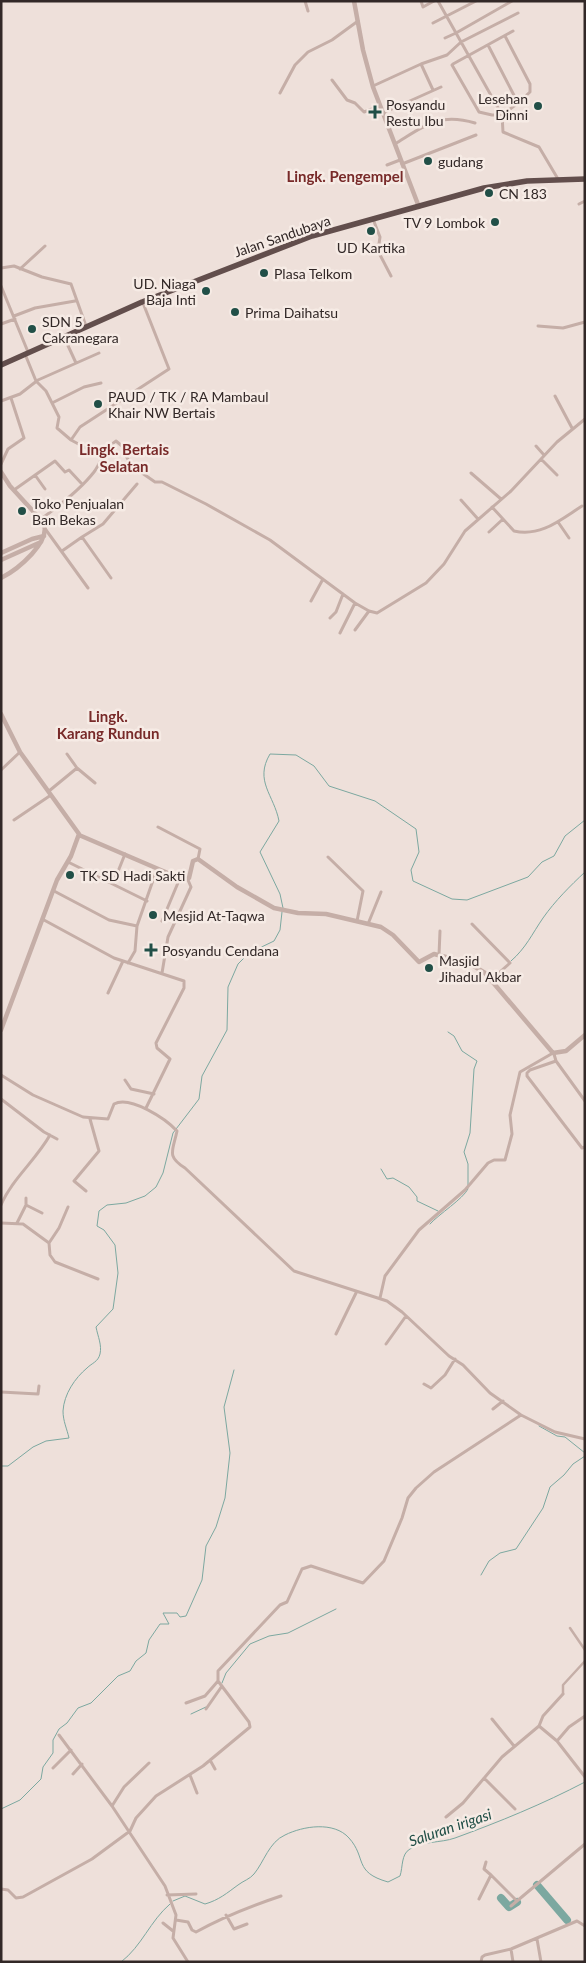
<svg xmlns="http://www.w3.org/2000/svg" width="586" height="1963" font-family="Lato,sans-serif">
  <style>
    .lines { fill: none; stroke-linecap: round; stroke-linejoin: round }
    .stream { stroke: #7ca8a0; stroke-width: 1 }
    .river { stroke: #7ca8a0; stroke-width: 8 }
    .pedestrian { stroke: #c5aea7; stroke-width: 2.5 }
    .minor { stroke: #c5aea7; stroke-width: 3 }
    .tertiary { stroke: #c5aea7; stroke-width: 4.5 }
    .trunk { stroke: #624e4c; stroke-width: 5.5 }
    .poi-dot { fill: #214f47; stroke: #f6ebe5; stroke-width: 2 }
    .labels { text-anchor: middle; dominant-baseline: central; stroke-width: 5; stroke-linejoin: round; paint-order: stroke }
    .poi-label { font-size: 14px; fill: #322827; stroke: #f6ebe5; text-anchor: start }
    .street-label { font-size: 14px; fill: #322827; stroke: #f6ebe5 }
    .neighbourhood-label { font-size: 15px; font-weight: bold; fill: #782a29; stroke: #f6ebe5 }
    .water-label { font-size: 15px; font-style: italic; fill: #214f47; stroke: #f6ebe5 }
  </style>
  <rect width="100%" height="100%" fill="#eee0da"/>
  <g class="lines">
    <path class="stream" d="M 283,908 L 280,894 L 260,852 L 279,821 C 274,795 254,781 270,754 L 296,755 L 314,766 L 329,786 L 375,801 L 416,829 L 419,852 L 411,870 L 413,881 L 452,899 L 467,900 L 528,877 L 542,862 L 554,856 L 565,836 L 585,820
      M 511,961 C 526,948 532,934 543,918 C 555,901 570,886 585,872
      M 448,1032 L 454,1036 L 462,1051 L 477,1061 L 474,1069 L 470,1133 L 464,1152 L 468,1164 L 468,1185
      M 381,1169 L 387,1179 L 393,1178 L 409,1187 L 417,1197 L 417,1201 L 438,1211
      M 430,1224 C 439,1214 463,1199 468,1189
      M 539,1426 L 557,1436 L 565,1437 L 585,1453
      M 1,1466 L 8,1466 L 33,1447 L 46,1441 L 69,1438 C 67,1429 63,1421 63,1411 C 64,1394 75,1378 87,1368 C 92,1363 98,1362 100,1354 C 102,1345 98,1337 96,1327 L 113,1309 L 118,1273 L 115,1245 L 104,1230 L 97,1226 L 99,1211 L 107,1205 L 126,1203 L 145,1196 L 156,1187 L 163,1173 L 173,1133 L 199,1099 L 202,1076 L 227,1030 L 228,987 L 238,964 L 249,953 L 274,941 L 280,930 L 282,912
      M 481,1575 L 489,1561 L 500,1553 L 516,1549 L 543,1508 L 550,1487 L 564,1475 L 573,1464 L 585,1456
      M 222,1683 L 226,1673 L 250,1644 L 269,1636 L 288,1633 L 336,1609
      M 191,1714 L 206,1707
      M 1,1809 L 20,1800 L 41,1779 L 43,1767 L 53,1753 L 53,1740 L 59,1729 L 67,1723 L 78,1708 L 91,1703 L 118,1676 L 130,1671 L 136,1661 L 146,1653 L 149,1640 L 160,1624 L 169,1624 L 163,1613 L 177,1613 L 180,1617 L 186,1616 L 202,1580 L 206,1546 L 216,1527 L 225,1498 L 230,1453 L 224,1407 L 234,1370
      M 173,1901 L 185,1896 L 205,1904 C 219,1900 227,1893 238,1885 C 243,1881 250,1879 254,1874 C 264,1862 269,1842 285,1835 C 303,1826 334,1821 349,1838 C 367,1858 353,1872 388,1882 L 400,1876 C 403,1867 401,1854 410,1849 C 422,1841 441,1843 455,1838 C 499,1822 543,1804 585,1782
      M 121,1962 C 142,1946 150,1921 170,1904"/>
    <path class="river" d="M 537,1885 L 567,1920
      M 501,1898 L 509,1907 L 517,1902"/>
    <path class="pedestrian" d="M 570,1628 L 585,1650
      M 563,1694 L 563,1685 L 585,1661"/>
    <path class="minor" d="M 305,1 L 308,11
      M 421,1 L 423,7 L 434,1
      M 438,1 L 456,33 L 445,38
      M 512,1 L 456,33 L 502,115 L 503,132 L 539,147 L 558,179
      M 433,23 L 476,1
      M 505,36 L 530,84 L 530,92 L 518,103
      M 488,45 L 518,103 L 502,115 L 492,115 L 479,112 L 452,65 L 453,64 L 513,31
      M 421,64 L 433,90
      M 332,80 L 347,100 L 355,103 L 364,112 L 380,106
      M 373,86 L 421,64 L 447,55 L 461,42 L 518,13
      M 280,93 L 295,65 L 308,52 L 332,40 L 358,21
      M 383,113 L 441,87
      M 395,144 C 424,126 439,112 475,123
      M 402,164 L 476,135
      M 387,165 L 400,160
      M 579,204 L 585,201
      M 373,219 L 380,237 L 378,251 L 391,276
      M 1,268 L 14,266 L 42,277 L 71,284 L 86,326
      M 20,269 L 45,246
      M 1,286 L 28,352
      M 14,316 L 35,308 L 75,301
      M 1,324 L 15,319
      M 538,326 L 563,328 L 585,322
      M 64,337 L 76,363
      M 25,354 L 36,381 L 46,391 L 59,417 L 57,428 L 71,440 L 101,456
      M 555,396 L 572,428
      M 1,401 L 20,394 L 38,380 L 99,353
      M 52,403 L 84,387 L 101,383
      M 71,440 L 80,427 L 169,369 L 143,303
      M 536,446 L 544,455
      M 541,459 L 557,475
      M 1,464 L 8,449 L 24,438 L 11,398
      M 471,473 L 501,499
      M 35,475 L 45,489
      M 14,490 L 55,461 L 65,472 L 69,470 L 82,484
      M 461,500 L 478,519
      M 492,507 L 514,531 C 541,537 560,520 582,506
      M 41,519 C 59,506 80,490 94,472 C 102,461 104,448 116,441 L 129,452 L 126,456 L 132,466 L 155,482 L 162,482 L 206,504 L 270,540 L 355,603 L 369,611 L 377,613 L 426,583 L 444,564 L 465,531 L 511,491 L 557,442 L 585,419
      M 558,522 L 569,538
      M 46,530 L 88,588
      M 489,532 L 503,519
      M 82,537 L 103,524 L 137,484
      M 62,551 L 82,537 L 111,578
      M 311,601 L 323,579
      M 330,618 L 336,612 L 343,594
      M 355,630 L 369,611
      M 340,633 L 355,603
      M 77,768 L 95,783
      M 1,770 L 20,752
      M 49,791 L 77,768 L 67,754
      M 14,820 L 51,795
      M 158,827 L 200,849 L 198,859
      M 328,857 L 363,891 L 357,921
      M 68,862 L 147,901
      M 113,884 L 125,854
      M 54,891 L 109,920 L 137,926
      M 44,920 L 114,958 L 184,981 L 184,988 L 156,1043 L 157,1048 L 170,1059 L 146,1108
      M 162,921 L 180,878
      M 368,924 L 381,892
      M 472,924 L 510,963 L 492,979
      M 439,955 L 440,931
      M 128,963 L 135,951 L 137,926 L 157,869
      M 162,973 L 168,937 L 191,887 L 188,880
      M 108,993 L 123,961
      M 554,1054 L 556,1061 L 585,1101
      M 556,1061 L 530,1070 L 527,1073 L 527,1076 L 582,1148 L 585,1147
      M 1,1075 L 33,1095 L 83,1117 L 108,1119 L 114,1104 C 130,1095 166,1119 177,1131 C 173,1151 166,1156 185,1168 L 294,1271 L 387,1301 L 402,1312 L 449,1356 L 463,1365 L 490,1393 L 521,1415 L 555,1432 L 585,1439
      M 125,1080 L 131,1089 L 154,1094
      M 1,1099 L 44,1132 L 57,1139
      M 86,1191 L 74,1181 L 99,1151 L 90,1119
      M 1,1205 C 12,1179 36,1160 50,1135
      M 26,1205 L 26,1198
      M 1,1223 L 23,1224 L 49,1243 L 50,1255 L 55,1262 L 98,1279
      M 17,1223 L 26,1205 L 42,1213
      M 49,1243 L 59,1228 L 68,1207
      M 380,1298 L 385,1276 L 419,1230 L 465,1190 L 488,1163 L 494,1160 L 505,1160 L 512,1134 L 510,1115 L 520,1072 L 553,1053
      M 336,1334 L 356,1293
      M 386,1344 L 406,1316
      M 424,1384 L 431,1388 L 445,1375 L 455,1359
      M 1,1392 L 38,1394 L 39,1386
      M 493,1409 L 503,1401
      M 186,1703 L 205,1696 L 218,1681
      M 206,1709 L 222,1686
      M 492,1719 L 514,1746
      M 539,1726 L 543,1716 L 563,1694
      M 59,1735 L 112,1806
      M 557,1741 L 569,1727 L 585,1716
      M 210,1760 L 215,1769
      M 149,1763 L 124,1787 L 112,1806 L 165,1886 L 176,1915 L 173,1938 L 188,1962
      M 53,1768 L 71,1750
      M 73,1774 L 82,1764
      M 190,1775 L 197,1793
      M 484,1778 L 515,1809
      M 446,1817 L 463,1803 L 502,1757 L 539,1726 L 557,1741 L 585,1777
      M 486,1862 L 484,1869 L 491,1875
      M 1,1889 L 8,1890 L 16,1898 L 23,1897 L 92,1859 L 130,1831 L 136,1818 L 156,1796 L 203,1766 L 250,1727 L 249,1722 L 218,1681 L 218,1671 L 280,1605 L 287,1602 L 302,1569 L 311,1566 L 363,1583 L 384,1561 L 402,1518 L 408,1498 L 416,1488 L 434,1472 L 521,1415
      M 167,1895 L 196,1894
      M 479,1899 L 491,1875 L 517,1901
      M 511,1906 L 585,1844
      M 226,1915 L 234,1929 L 247,1924
      M 176,1920 L 188,1922 L 192,1930 L 196,1932 C 223,1917 251,1906 281,1896
      M 163,1923 L 173,1931
      M 537,1939 L 541,1962
      M 511,1949 L 513,1962
      M 481,1962 L 482,1957 L 485,1955 L 511,1949 L 577,1921 L 585,1926"/>
    <path class="tertiary" d="M 354,1 L 363,50 L 373,87 L 419,207
      M 1,472 L 10,486 L 43,522 C 53,541 17,570 1,578
      M 1,553 L 32,539 L 44,536
      M 1,560 L 41,542
      M 1,714 L 20,752 L 79,834 L 71,856 L 57,880 L 1,1030
      M 79,835 L 184,880 L 189,878 L 193,861 L 198,859 L 237,887 L 274,908 L 298,913 L 326,914 L 381,927 L 393,935 L 419,962 L 434,954 L 469,963 L 485,973 L 553,1053 L 566,1051 L 585,1035"/>
    <path class="trunk" d="M 1,365 L 142,302 L 312,236 L 484,188 L 527,181 L 585,179"/>
  </g>
  <g class="poi-dot">
    <circle cx="538" cy="106" r="5"/>
    <path d="M372.5 104.5h5v5h5v5h-5v5h-5v-5h-5v-5h5z"/>
    <circle cx="428" cy="161" r="5"/>
    <circle cx="489" cy="193" r="5"/>
    <circle cx="495" cy="222" r="5"/>
    <circle cx="371" cy="231" r="5"/>
    <circle cx="264" cy="273" r="5"/>
    <circle cx="206" cy="291" r="5"/>
    <circle cx="235" cy="312" r="5"/>
    <circle cx="32" cy="329" r="5"/>
    <circle cx="98" cy="404" r="5"/>
    <circle cx="22" cy="511" r="5"/>
    <circle cx="70" cy="875" r="5"/>
    <circle cx="153" cy="915" r="5"/>
    <path d="M148.5 942.5h5v5h5v5h-5v5h-5v-5h-5v-5h5z"/>
    <circle cx="429" cy="968" r="5"/>
  </g>
  <g class="labels">
    <g class="poi-label">
      <text x="528" y="98" text-anchor="end">Lesehan<tspan x="528" dy="16">Dinni</tspan></text>
      <text x="386" y="104">Posyandu<tspan x="386" dy="16">Restu Ibu</tspan></text>
      <text x="438" y="161">gudang</text>
      <text x="499" y="193">CN 183</text>
      <text x="485" y="222" text-anchor="end">TV 9 Lombok</text>
      <text x="371" y="247" text-anchor="middle">UD Kartika</text>
      <text x="274" y="273">Plasa Telkom</text>
      <text x="196" y="283" text-anchor="end">UD. Niaga<tspan x="196" dy="16">Baja Inti</tspan></text>
      <text x="245" y="312">Prima Daihatsu</text>
      <text x="42" y="321">SDN 5<tspan x="42" dy="16">Cakranegara</tspan></text>
      <text x="108" y="396">PAUD / TK / RA Mambaul<tspan x="108" dy="16">Khair NW Bertais</tspan></text>
      <text x="32" y="503">Toko Penjualan<tspan x="32" dy="16">Ban Bekas</tspan></text>
      <text x="80" y="875">TK SD Hadi Sakti</text>
      <text x="163" y="915">Mesjid At-Taqwa</text>
      <text x="162" y="950">Posyandu Cendana</text>
      <text x="439" y="960">Masjid<tspan x="439" dy="16">Jihadul Akbar</tspan></text>
    </g>
    <g class="street-label">
      <text transform="translate(282 236) rotate(-19)">Jalan Sandubaya</text>
    </g>
    <g class="neighbourhood-label">
      <text x="345" y="176">Lingk. Pengempel</text>
      <text x="124" y="449">Lingk. Bertais<tspan x="124" dy="17">Selatan</tspan></text>
      <text x="108" y="716">Lingk.<tspan x="108" dy="17">Karang Rundun</tspan></text>
    </g>
    <g class="water-label">
      <text transform="translate(450 1827) rotate(-19)">Saluran irigasi</text>
    </g>
  </g>
  <rect width="586" height="1963" fill="none" stroke="#322827" stroke-width="5"/>
</svg>
